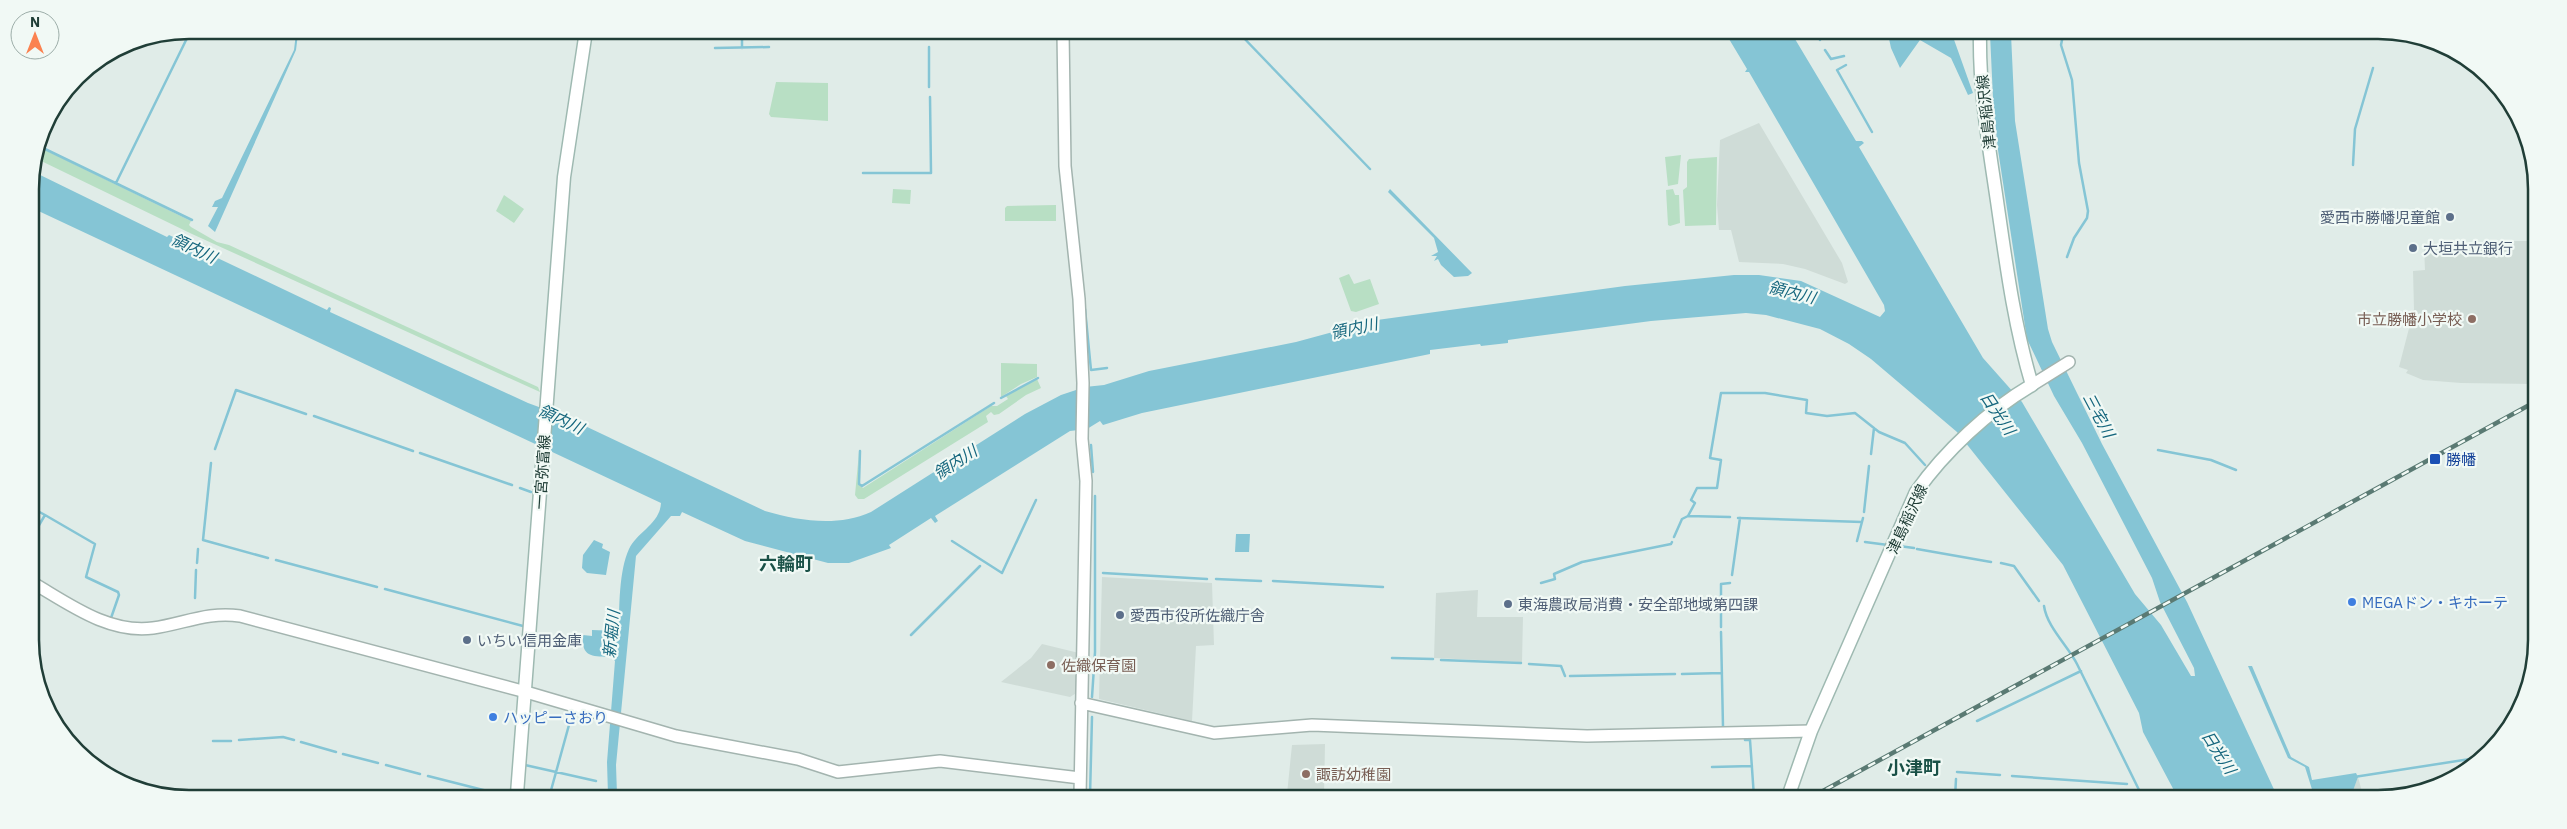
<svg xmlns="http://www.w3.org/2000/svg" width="2567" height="829" font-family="'IBM Plex Sans','Noto Sans JP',sans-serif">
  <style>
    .built { fill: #cfdcd7 }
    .green { fill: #b8dfc4 }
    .water { fill: #85c5d5 }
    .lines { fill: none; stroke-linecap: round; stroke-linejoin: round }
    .stream { stroke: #85c5d5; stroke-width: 2.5 }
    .tertiary-casing { stroke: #a3b4af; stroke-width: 14 }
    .secondary-casing { stroke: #9eb9b1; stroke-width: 15 }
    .tertiary { stroke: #fff; stroke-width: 11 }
    .secondary { stroke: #fff; stroke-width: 12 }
    .rail-casing { stroke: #5a7a73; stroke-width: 4.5 }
    .rail { stroke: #f1f9f5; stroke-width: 2.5; stroke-dasharray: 8; stroke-linecap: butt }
    .service-dot { fill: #5c6f8a; stroke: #f1f9f5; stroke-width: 2 }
    .education-dot { fill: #8d6e63; stroke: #f1f9f5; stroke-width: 2 }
    .transit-dot { fill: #1a4fb4; stroke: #f1f9f5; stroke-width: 2 }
    .shop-dot { fill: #3f7fe0; stroke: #f1f9f5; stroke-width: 2 }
    .labels { text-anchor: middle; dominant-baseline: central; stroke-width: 4.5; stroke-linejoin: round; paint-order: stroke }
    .street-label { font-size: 15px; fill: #203e37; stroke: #f1f9f5 }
    .service-label { font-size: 15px; fill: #4e5e75; stroke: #f1f9f5; text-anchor: start }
    .education-label { font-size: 15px; fill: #785e54; stroke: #f1f9f5; text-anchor: start }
    .transit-label { font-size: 15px; fill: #164399; stroke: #f1f9f5; text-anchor: start }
    .shop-label { font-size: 15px; fill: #366cbe; stroke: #f1f9f5; text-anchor: start }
    .water-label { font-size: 16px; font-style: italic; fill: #16677e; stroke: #f1f9f5 }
    .quarter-label { font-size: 18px; font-weight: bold; fill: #1a5147; stroke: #f1f9f5 }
    .rim { fill: none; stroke: #203e37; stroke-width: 2.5 }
  </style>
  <rect width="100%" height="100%" fill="#e0ece8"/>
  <path class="built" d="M 1759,123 L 1842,263 L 1848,282 L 1845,284 L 1805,269 L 1783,264 L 1739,262 L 1731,230 L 1719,230 L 1717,205 L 1720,140 Z
    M 2497,241 L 2532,241 L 2534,247 L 2533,384 L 2461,383 L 2423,380 L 2406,373 L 2408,370 L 2399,367 L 2414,309 L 2413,271 L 2425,270 L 2424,246 L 2426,243 L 2496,244 Z
    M 1102,577 L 1212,583 L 1214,645 L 1196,646 L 1192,721 L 1099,699 Z
    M 1478,590 L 1477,617 L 1523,617 L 1522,662 L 1434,658 L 1436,593 Z
    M 1042,644 L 1079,653 L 1078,692 L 1070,697 L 1001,682 L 1031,658 Z
    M 1325,744 L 1324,796 L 1287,794 L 1292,745 Z
    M 2358,777 L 2364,799 L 2350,799 L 2350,798 Z"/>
  <path class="green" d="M 776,82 L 828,83 L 828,121 L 771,117 L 769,114 Z
    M 39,147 L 191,221 L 189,225 L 191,227 L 217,242 L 229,245 L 538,387 L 540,392 L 192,234 L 35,158 Z
    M 1681,155 L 1678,184 L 1668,186 L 1665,157 Z
    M 1717,157 L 1716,225 L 1685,226 L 1683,190 L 1687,187 L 1687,162 L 1689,159 Z
    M 893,189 L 911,190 L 910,204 L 892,203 Z
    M 1673,189 L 1675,195 L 1679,195 L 1680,223 L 1670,226 L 1668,225 L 1666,190 Z
    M 504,195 L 524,209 L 514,223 L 496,211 Z
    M 1056,205 L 1056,221 L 1005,221 L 1005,208 L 1007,206 Z
    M 1349,274 L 1354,284 L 1370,279 L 1379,304 L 1356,312 L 1351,311 L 1339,278 Z
    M 1001,363 L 1037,364 L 1037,377 L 1021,384 L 1001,397 Z
    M 1037,379 L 1041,388 L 1026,395 L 999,414 L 994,415 L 991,412 L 986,416 L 988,422 L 864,499 L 858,499 L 855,495 L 859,452 L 858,484 L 863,488 L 991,406 L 997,406 L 1008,399 L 1006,396 Z"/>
  <path class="water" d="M 296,33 L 298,34 L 296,50 L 215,232 L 208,226 L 218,207 L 212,207 L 215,201 L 222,198 L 294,50 Z
    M 1726,34 L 1792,34 L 1856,141 L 1862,141 L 1864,143 L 1859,147 L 1983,358 L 2022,402 L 2135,594 L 2161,625 L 2191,676 L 2195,676 L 2194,668 L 2160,602 L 2152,578 L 2082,443 L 2054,396 L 2027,339 L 1998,150 L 1993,102 L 1990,102 L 1990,99 L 1993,98 L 1990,34 L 2011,34 L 2015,121 L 2048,329 L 2052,342 L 2102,444 L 2187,602 L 2278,798 L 2178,798 L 2143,732 L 2139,713 L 2063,565 L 1957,432 L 1871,359 L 1849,344 L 1820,329 L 1766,315 L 1746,313 L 1651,321 L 1508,340 L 1508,343 L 1481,346 L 1480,344 L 1430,350 L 1430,354 L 1142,413 L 1103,425 L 1100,421 L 1087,429 L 1070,431 L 935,516 L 938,521 L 935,523 L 931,518 L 889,545 L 891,548 L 849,563 L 828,563 L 745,541 L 682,512 L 680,516 L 671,516 L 636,556 L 616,765 L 617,795 L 608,795 L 607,762 L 615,661 L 611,657 C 593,656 581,658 583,635 L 592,636 L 592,630 L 619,631 C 619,609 619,570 629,549 C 637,532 660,524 661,503 L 30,207 L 32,171 L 167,237 L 169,235 L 327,310 L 329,307 L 331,308 L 330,312 L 528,403 L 566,417 L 765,511 C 800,521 837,527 871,512 L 1025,414 L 1061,395 L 1085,387 L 1104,385 L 1149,371 L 1296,342 L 1377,320 L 1625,286 L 1734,275 L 1759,275 L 1801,281 L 1880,317 L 1885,311 L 1884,305 L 1749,72 L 1745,72 L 1747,69 Z
    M 1888,34 L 1952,34 L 1973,93 L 1968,95 L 1951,58 L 1920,40 L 1900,68 L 1891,48 Z
    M 1390,189 L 1472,273 L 1468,276 L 1454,277 L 1441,265 L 1438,259 L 1434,261 L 1437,256 L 1431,256 L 1438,252 L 1434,238 L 1388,192 Z
    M 1236,534 L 1250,534 L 1249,552 L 1235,552 Z
    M 594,540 L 603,544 L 602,548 L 610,552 L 606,575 L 587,573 L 582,568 L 583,555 Z
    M 2248,666 L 2252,666 L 2291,757 L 2309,767 L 2312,780 L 2356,773 L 2358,777 L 2350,799 L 2315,799 L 2305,767 L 2288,758 Z"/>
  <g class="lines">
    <path class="stream" d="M 742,31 L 742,48
      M 928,32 L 929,37
      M 1194,32 L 1210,33
      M 1177,33 L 1179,32
      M 1239,33 L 1370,169
      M 1817,34 L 1820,40
      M 2063,35 L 2061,45 L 2072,80 L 2079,163 L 2088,211 L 2087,218 L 2074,238 L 2067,257
      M 929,47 L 929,87
      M 715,48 L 769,47
      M 1825,50 L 1831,59 L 1844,56
      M 1846,65 L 1837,70 L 1872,132
      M 45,149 L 192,220
      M 2353,165 L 2355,129 L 2373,68
      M 863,173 L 931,173 L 930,97
      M 116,183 L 191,30
      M 1085,309 L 1091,370 L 1107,368
      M 1001,398 L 1038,378
      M 314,416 L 413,451
      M 1091,445 L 1093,472
      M 215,449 L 236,390 L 306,414
      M 2158,450 L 2211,460 L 2236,470
      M 860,451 L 859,484 L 862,486 L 994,403
      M 420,453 L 512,485
      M 1871,454 L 1874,428
      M 211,463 L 203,540 L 268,558
      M 520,488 L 531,492
      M 32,508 L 45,515 L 32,537
      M 1864,512 L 1869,466
      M 45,515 L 95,544 L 86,577 L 118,592 L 119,595 L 111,618
      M 1688,516 L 1695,503 L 1691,500 L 1697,488 L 1717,488 L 1721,460 L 1710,458 L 1721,393 L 1765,393 L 1807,400 L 1806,413 L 1827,416 L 1855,413 L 1879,432 L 1905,443 L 1925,465
      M 1738,518 L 1862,522
      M 1674,537 L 1682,519 L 1688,516 L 1730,517
      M 952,541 L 1002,573 L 1036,500
      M 1857,541 L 1863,518
      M 1865,542 L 1888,545
      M 1899,546 L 1914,548
      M 1917,549 L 1991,562
      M 276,560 L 377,587
      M 197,563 L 198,549
      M 2001,563 L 2014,566 L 2039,601
      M 1103,573 L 1207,579
      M 1732,575 L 1740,518
      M 1216,579 L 1261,581
      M 1273,581 L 1383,587
      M 1541,583 L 1555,579 L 1554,574 L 1582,562 L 1671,544 L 1672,542
      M 385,589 L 523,626
      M 195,598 L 196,570
      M 2044,606 C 2047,627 2068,646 2077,664 L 2143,798
      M 1721,627 L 1721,584 L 1730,583
      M 1721,632 L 1723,727
      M 911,635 L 980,566
      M 1392,658 L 1433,659
      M 1441,660 L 1521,663
      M 1529,664 L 1561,666 L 1565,676
      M 1682,674 L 1722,673
      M 1570,676 L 1675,674
      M 1092,697 L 1095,652 L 1095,496
      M 1977,721 L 2081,671
      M 1745,737 L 1745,740 L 1750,740 L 1754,797
      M 239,740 L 283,737 L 294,740
      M 213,741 L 231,741
      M 301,742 L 336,752
      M 343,754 L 378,763
      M 386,765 L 420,774
      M 525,765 L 596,781
      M 1712,767 L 1752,766
      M 1957,772 L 2000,775
      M 428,776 L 499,794
      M 2012,776 L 2127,784
      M 2354,777 L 2483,757
      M 550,794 L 572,714
      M 1090,796 L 1092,717
      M 1955,798 L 1956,779"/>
    <g class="tertiary-casing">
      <path id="tertiary" d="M 1063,32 L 1065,166 L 1079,299 L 1083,383 L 1082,439 L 1086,481 L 1080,796
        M 2032,385 L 2069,362
        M 33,583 C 69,604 109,634 153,628 C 183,624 208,611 240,616 L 526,692 L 676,736 L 798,759 L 838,772 L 940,761 L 1080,778
        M 1081,703 L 1214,733 L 1312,725 L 1587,736 L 1811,731"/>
    </g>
    <g class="secondary-casing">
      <path id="secondary" d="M 517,794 L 564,177 L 586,31
        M 1788,797 L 1811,731 L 1916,492 C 1945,451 1988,411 2032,385 C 2014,325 2006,263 1997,201 C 1989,146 1979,91 1980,34"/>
    </g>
    <use href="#tertiary" class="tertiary"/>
    <use href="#secondary" class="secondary"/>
    <g class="rail-casing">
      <path id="rail" d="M 1812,797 L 2533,403"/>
    </g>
    <use href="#rail" class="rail"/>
  </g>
  <g class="service-dot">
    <circle cx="2450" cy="217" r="5"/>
    <circle cx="2413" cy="248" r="5"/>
    <circle cx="1508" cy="604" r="5"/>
    <circle cx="1120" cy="615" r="5"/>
    <circle cx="467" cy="640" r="5"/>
  </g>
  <g class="education-dot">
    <circle cx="2472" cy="319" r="5"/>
    <circle cx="1051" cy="665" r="5"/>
    <circle cx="1306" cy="774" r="5"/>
  </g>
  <rect class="transit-dot" x="2429" y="453" width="12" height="12" rx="2.5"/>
  <g class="shop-dot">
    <circle cx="2352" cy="602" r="5"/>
    <circle cx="493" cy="717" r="5"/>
  </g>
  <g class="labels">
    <g class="street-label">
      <text transform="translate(1986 112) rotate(-96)">津島稲沢線</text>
      <text transform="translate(542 472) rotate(-86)">一宮弥富線</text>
      <text transform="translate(1907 519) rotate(-65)">津島稲沢線</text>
    </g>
    <g class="service-label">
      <text x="2440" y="217" text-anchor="end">愛西市勝幡児童館</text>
      <text x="2423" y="248">大垣共立銀行</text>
      <text x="1518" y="604">東海農政局消費・安全部地域第四課</text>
      <text x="1130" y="615">愛西市役所佐織庁舎</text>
      <text x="477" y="640">いちい信用金庫</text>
    </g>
    <g class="education-label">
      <text x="2462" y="319" text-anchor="end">市立勝幡小学校</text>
      <text x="1061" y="665">佐織保育園</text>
      <text x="1316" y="774">諏訪幼稚園</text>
    </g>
    <g class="transit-label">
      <text x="2446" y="459">勝幡</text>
    </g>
    <g class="shop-label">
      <text x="2362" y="602">MEGAドン・キホーテ</text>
      <text x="503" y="717">ハッピーさおり</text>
    </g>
    <g class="water-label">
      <text transform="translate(194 248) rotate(25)">領内川</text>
      <text transform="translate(1792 292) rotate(14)">領内川</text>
      <text transform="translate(1354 328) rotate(-12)">領内川</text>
      <text transform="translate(1998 413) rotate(56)">日光川</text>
      <text transform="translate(2099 415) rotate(62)">三宅川</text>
      <text transform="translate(561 419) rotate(25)">領内川</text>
      <text transform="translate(955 462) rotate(-33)">領内川</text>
      <text transform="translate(611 634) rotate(-84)">新堀川</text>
      <text transform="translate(2219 752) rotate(57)">日光川</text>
    </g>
    <g class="quarter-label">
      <text x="786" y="563">六輪町</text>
      <text x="1914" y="767">小津町</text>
    </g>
  </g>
  <path d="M0 0H2567V829H0ZM189 39H2378A150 150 0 0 1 2528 189V640A150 150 0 0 1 2378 790H189A150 150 0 0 1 39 640V189A150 150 0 0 1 189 39Z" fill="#f1f9f5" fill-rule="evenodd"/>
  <path class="rim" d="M189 39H2378A150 150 0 0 1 2528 189V640A150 150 0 0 1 2378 790H189A150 150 0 0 1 39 640V189A150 150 0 0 1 189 39Z"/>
  <g transform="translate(35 35)"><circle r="24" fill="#f1f9f5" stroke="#9daea9"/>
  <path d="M0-4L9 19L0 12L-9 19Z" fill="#fb8250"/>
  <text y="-8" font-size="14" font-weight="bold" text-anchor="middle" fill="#203e37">N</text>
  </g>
</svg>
